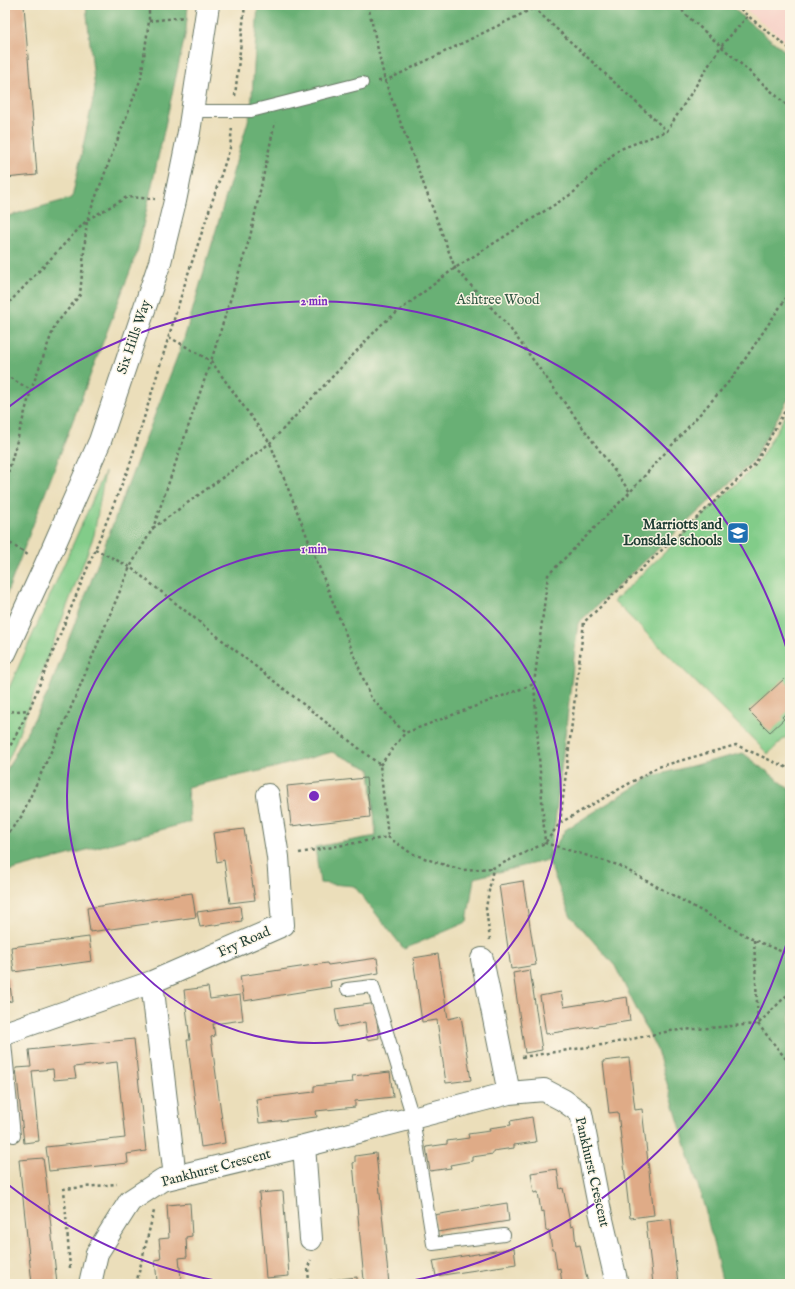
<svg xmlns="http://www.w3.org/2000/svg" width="795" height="1289" font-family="'IM FELL English',serif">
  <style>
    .built { fill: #f7d1c7 }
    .green { fill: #82cc89; stroke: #50845e }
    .forest { fill: #69b075; stroke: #447654 }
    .building { fill: #dfab87 }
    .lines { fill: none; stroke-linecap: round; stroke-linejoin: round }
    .lane-casing { stroke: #667563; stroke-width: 14 }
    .street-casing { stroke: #667563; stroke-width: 24 }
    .secondary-casing { stroke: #667563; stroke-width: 24 }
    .path { stroke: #667563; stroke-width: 2.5; stroke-dasharray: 3 3; stroke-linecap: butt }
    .lane { stroke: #fff; stroke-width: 12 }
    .street { stroke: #fff; stroke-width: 22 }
    .secondary { stroke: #fff; stroke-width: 22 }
    .ring { fill: none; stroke: #7b2cbf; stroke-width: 2 }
    .labels { text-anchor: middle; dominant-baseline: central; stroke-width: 3; stroke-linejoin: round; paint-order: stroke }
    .park-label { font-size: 14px; fill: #335a45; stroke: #fcf5e5 }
    .street-label { font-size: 14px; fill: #1f3d34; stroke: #fcf5e5 }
    .poi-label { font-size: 14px; font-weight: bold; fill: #1f3d34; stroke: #fcf5e5; text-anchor: end }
    .centre { fill: #7b2cbf; stroke: #fcf5e5; stroke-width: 2 }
    .ring-label { font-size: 12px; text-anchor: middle; font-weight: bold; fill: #7b2cbf; stroke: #fcf5e5; stroke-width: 3; stroke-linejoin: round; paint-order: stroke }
  </style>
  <rect width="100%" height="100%" fill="#fcf5e5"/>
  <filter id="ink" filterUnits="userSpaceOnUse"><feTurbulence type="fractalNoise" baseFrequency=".025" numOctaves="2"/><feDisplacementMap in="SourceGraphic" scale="8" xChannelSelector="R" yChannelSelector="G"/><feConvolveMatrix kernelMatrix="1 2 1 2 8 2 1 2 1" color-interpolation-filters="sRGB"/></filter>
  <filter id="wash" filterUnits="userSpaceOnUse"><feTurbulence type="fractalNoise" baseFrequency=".012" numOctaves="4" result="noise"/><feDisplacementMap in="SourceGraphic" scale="16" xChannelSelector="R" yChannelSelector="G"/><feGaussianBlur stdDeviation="0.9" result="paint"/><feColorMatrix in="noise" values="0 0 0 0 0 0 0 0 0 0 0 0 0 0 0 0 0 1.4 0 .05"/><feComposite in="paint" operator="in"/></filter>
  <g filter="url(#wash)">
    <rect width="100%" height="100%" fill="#ebdeba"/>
    <path class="built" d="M 742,5 L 790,5 L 790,45 L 750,13 Z"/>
    <path class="green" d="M 790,408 L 790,733 L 768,754 L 614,601 L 756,465 Z
      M 105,472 L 94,535 L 11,754 L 5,766 L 5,697 Z"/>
    <path class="forest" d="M 86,5 L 188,5 L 186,31 L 137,253 L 5,598 L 5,217 L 72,198 L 95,90 Z
      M 258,5 L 730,5 L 745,19 L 790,55 L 790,396 L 752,462 L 578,623 L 555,822 L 548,858 L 565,830 L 652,776 L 743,753 L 790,789 L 790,1284 L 723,1284 L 705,1209 L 657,1050 L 615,966 L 570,915 L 548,860 L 474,878 L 467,922 L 404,949 L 354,886 L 320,883 L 315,847 L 376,836 L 370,769 L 332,752 L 269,769 L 187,787 L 190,822 L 5,872 L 5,773 L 48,693 L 184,339 L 251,111 Z"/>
    <g id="blocks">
      <path class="building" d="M 5,5 L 24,5 L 37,175 L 5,178 L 5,164 L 9,164 L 5,106 Z
        M 784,679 L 790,685 L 790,709 L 782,717 L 784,719 L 770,732 L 749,711 Z
        M 366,778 L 370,817 L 291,826 L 287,786 Z
        M 244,829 L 255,900 L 230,903 L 224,860 L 217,862 L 213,833 Z
        M 523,881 L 536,965 L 511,969 L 499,885 Z
        M 192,893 L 196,917 L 90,932 L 87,908 Z
        M 240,906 L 242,921 L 200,927 L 197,912 Z
        M 89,937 L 92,961 L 14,972 L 11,947 Z
        M 438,954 L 448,1019 L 461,1016 L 471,1080 L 446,1083 L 437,1020 L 422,1022 L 413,958 Z
        M 377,958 L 379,973 L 330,981 L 331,987 L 244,1001 L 240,976 L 327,963 L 328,965 Z
        M 530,970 L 542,1050 L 525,1053 L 513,973 Z
        M 5,977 L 9,977 L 12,1001 L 5,1002 Z
        M 208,987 L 210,999 L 240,995 L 243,1020 L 213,1024 L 215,1036 L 211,1037 L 225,1143 L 201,1147 L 187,1040 L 190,1040 L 184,990 Z
        M 561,992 L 564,1007 L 627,997 L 630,1021 L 546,1034 L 540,996 Z
        M 377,1003 L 379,1020 L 377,1020 L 379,1038 L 367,1040 L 365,1022 L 338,1027 L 335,1009 Z
        M 134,1039 L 146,1151 L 127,1154 L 128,1163 L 49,1171 L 46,1147 L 125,1138 L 117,1062 L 74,1067 L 76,1078 L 54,1080 L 53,1069 L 32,1071 L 39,1141 L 24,1143 L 16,1068 L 31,1067 L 29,1050 Z
        M 629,1058 L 635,1110 L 642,1109 L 654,1215 L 630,1218 L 618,1112 L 609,1113 L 603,1061 Z
        M 390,1072 L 393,1097 L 355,1101 L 355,1107 L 316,1111 L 317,1117 L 259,1123 L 256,1099 L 314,1092 L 314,1086 L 353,1082 L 352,1076 Z
        M 532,1117 L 536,1142 L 514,1145 L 514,1148 L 493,1151 L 493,1154 L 472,1157 L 472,1161 L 450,1165 L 451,1168 L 430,1171 L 426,1147 L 447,1144 L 447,1141 L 469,1138 L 468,1134 L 490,1131 L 489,1128 L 511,1125 L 510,1121 Z
        M 376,1153 L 389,1284 L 314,1284 L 314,1282 L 357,1277 L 357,1281 L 364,1280 L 353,1163 L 355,1162 L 355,1156 Z
        M 43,1158 L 46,1179 L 57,1284 L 32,1284 L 28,1246 L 19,1160 Z
        M 557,1169 L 560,1189 L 563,1188 L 571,1227 L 574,1226 L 576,1246 L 580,1245 L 588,1284 L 562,1284 L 560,1268 L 557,1269 L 554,1249 L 552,1249 L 549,1230 L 546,1231 L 544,1211 L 541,1212 L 538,1192 L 534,1193 L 531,1173 Z
        M 283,1191 L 289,1276 L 266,1278 L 259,1193 Z
        M 190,1203 L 192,1236 L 186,1237 L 187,1257 L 179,1258 L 181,1279 L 174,1280 L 174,1284 L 150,1284 L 150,1281 L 157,1281 L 155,1260 L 161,1259 L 159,1239 L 169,1238 L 167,1205 Z
        M 507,1203 L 509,1221 L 437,1232 L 434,1215 Z
        M 671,1219 L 678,1284 L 653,1284 L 646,1222 Z
        M 514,1248 L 516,1264 L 436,1276 L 433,1261 Z"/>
    </g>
  </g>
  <g filter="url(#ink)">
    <use href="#blocks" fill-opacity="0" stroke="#667563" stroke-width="1"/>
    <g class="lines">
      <g class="lane-casing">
        <path id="lane" d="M 192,111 L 251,111 L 362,83
          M 347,989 L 373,986 L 413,1118 L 433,1244 L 504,1235
          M 5,1043 L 14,1136"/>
      </g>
      <g class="street-casing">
        <path id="street" d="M 482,959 L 509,1093
          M 152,982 L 175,1177
          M 5,1033 L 152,982 L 283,925 L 278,857 L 268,795
          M 304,1146 L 311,1239
          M 90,1284 L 97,1253 L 130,1201 L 162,1180 L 304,1146 L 509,1093 L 544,1090 L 563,1100 L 581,1113 L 600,1211 L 617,1284"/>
      </g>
      <g class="secondary-casing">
        <path id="secondary" d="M 5,653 L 45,566 L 100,441 L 160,262 L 175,201 L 189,132 L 208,5"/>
      </g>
      <path class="path" d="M 368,5 L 385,81 L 455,268 L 509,327 L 630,492
        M 679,5 L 684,13 L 790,108
        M 736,5 L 748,16 L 790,49
        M 534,8 L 667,131
        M 149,21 L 185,17
        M 378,81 L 385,81 L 534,8 L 538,5
        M 235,96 L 245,5
        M 790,292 L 733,377 L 630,492 L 548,575 L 534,684 L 545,843 L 618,865 L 754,940 L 790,955
        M 5,307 L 87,220 L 127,197 L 155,199
        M 169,337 L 211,361 L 270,443 L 371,698 L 405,733 L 534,684
        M 5,375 L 31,390
        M 5,484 L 31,390 L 55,325 L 80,295 L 87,220 L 141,78 L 149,21 L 149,5
        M 153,528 L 270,443 L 382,324 L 455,268 L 573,193 L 618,150 L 667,131 L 721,46 L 748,16
        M 5,540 L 28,555
        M 95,549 L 130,567 L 380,765 L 388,837
        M 5,712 L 29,710
        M 5,756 L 29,710 L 129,467 L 186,280 L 230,148 L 232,127
        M 380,765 L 405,733
        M 560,823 L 658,767 L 736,745 L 790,769
        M 5,837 L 21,817 L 67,717 L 130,567 L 153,528 L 211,361 L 250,237 L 275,122
        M 299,853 L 388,837 L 411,853 L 435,862 L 463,870 L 493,868
        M 490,940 L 486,908 L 493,868 L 545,843 L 560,823 L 584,622 L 755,464 L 790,402
        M 754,940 L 758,1024 L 790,1064
        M 522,1057 L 608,1044 L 670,1031 L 758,1024 L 790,992
        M 70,1268 L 64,1189 L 117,1184
        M 136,1284 L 154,1211
        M 309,1284 L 308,1267 L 311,1260"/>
      <use href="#lane" class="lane"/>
      <use href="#street" class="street"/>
      <use href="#secondary" class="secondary"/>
    </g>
  </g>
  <g class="ring">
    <circle cx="314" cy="796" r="247"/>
    <path d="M790 932A495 495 0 0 1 400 1283M228 1283A495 495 0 0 1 6 1183M6 409A495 495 0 0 1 790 660"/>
  </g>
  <defs>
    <g id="school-square" transform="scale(1.15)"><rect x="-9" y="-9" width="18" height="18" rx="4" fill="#1f6fb2" stroke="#fcf5e5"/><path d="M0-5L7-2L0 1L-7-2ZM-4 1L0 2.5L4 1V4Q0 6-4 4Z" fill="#fff"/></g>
  </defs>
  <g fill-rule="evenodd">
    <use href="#school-square" x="738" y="533"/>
  </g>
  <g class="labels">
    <g class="park-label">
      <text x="498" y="300">Ashtree Wood</text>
    </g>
    <g class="street-label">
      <text transform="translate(134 337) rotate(-71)">Six Hills Way</text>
      <text transform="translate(244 942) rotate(-24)">Fry Road</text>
      <text transform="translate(216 1168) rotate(-15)">Pankhurst Crescent</text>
      <text transform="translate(592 1172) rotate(77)">Pankhurst Crescent</text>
    </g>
    <g class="poi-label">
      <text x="722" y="525">Marriotts and<tspan x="722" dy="16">Lonsdale schools</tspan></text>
    </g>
  </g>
  <circle cx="314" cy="796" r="6" class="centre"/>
  <g class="ring-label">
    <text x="314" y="305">2 min</text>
    <text x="314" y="553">1 min</text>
  </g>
  <rect width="795" height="1289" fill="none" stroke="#fcf5e5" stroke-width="20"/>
</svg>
